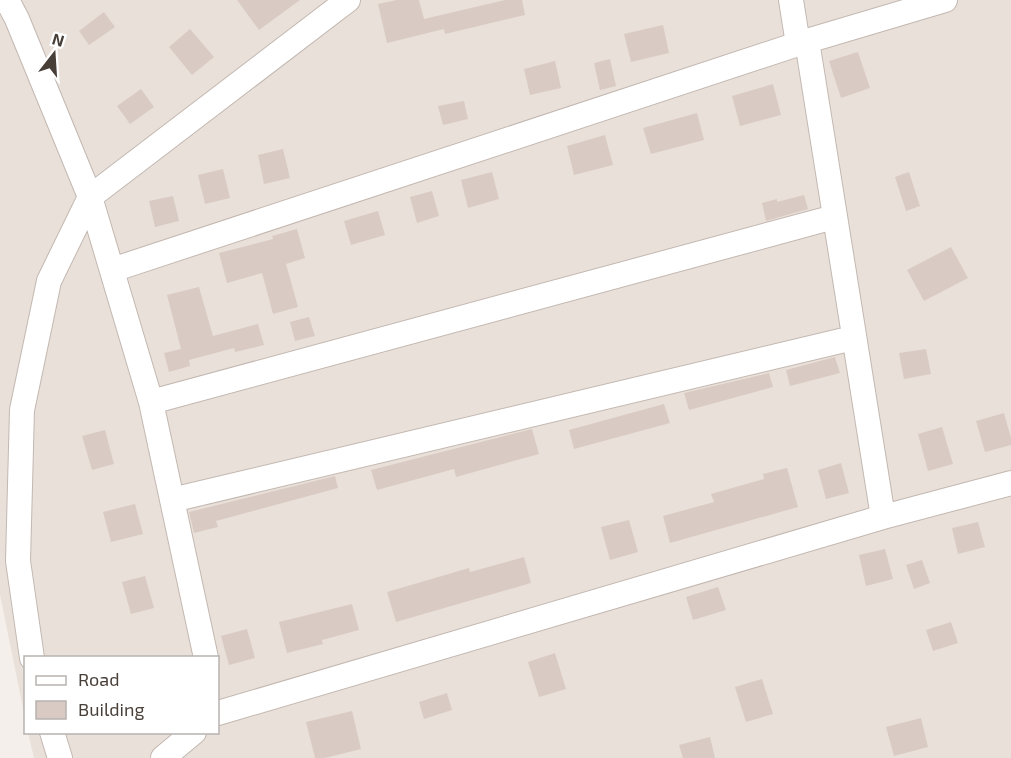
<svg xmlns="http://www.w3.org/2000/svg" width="1011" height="758" font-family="'Exo 2',sans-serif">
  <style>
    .residential { fill: #e9e0d9 }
    .building { fill: #d9cbc4 }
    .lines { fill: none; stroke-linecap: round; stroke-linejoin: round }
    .minor-casing { stroke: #c3b8b1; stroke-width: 26 }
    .minor { stroke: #fff; stroke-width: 24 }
  </style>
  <rect width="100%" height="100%" fill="#f5efeb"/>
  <path class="residential" d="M 0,0 L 1011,0 L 1011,758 L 34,758 L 28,733 L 218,732 L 218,658 L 26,658 L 25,718 L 0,595 Z"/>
  <path class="building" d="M 237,0 L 300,0 L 259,30 Z
    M 397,0 L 419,0 L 424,19 L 505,0 L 522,0 L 525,15 L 445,34 L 444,29 L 387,43 L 378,4 Z
    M 104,12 L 115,27 L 89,45 L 79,31 Z
    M 663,25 L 669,53 L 631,62 L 624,34 Z
    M 190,29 L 214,57 L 192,75 L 169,47 Z
    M 858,52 L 870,88 L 841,98 L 829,61 Z
    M 610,59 L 616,86 L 600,90 L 594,63 Z
    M 555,61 L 561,88 L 530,95 L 524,69 Z
    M 773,84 L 781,115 L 740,126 L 732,96 Z
    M 141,89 L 154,107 L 130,124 L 117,106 Z
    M 464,101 L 468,119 L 443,125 L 438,106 Z
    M 697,113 L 704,140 L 651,154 L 643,128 Z
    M 605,135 L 613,165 L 574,175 L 567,146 Z
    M 283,149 L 290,178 L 264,184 L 258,155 Z
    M 223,169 L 230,198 L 205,204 L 198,175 Z
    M 492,172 L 499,199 L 468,208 L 461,180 Z
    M 909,172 L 920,206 L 906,211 L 895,177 Z
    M 432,191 L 439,216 L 417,223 L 410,197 Z
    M 804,195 L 808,209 L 766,221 L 762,203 L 777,199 L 777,202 Z
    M 173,196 L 179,221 L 155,227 L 149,201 Z
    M 378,211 L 385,235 L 351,245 L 344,221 Z
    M 297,229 L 305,258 L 286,264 L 298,307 L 273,314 L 262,273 L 227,283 L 219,253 L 273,239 L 272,236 Z
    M 951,247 L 968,278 L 924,301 L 907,270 Z
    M 199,287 L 213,336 L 258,324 L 264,345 L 235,352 L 234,348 L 189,360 L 190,366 L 169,372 L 164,353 L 181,349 L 167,295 Z
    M 309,317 L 315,336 L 295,341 L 290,322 Z
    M 926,349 L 931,374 L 904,379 L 899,353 Z
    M 835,357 L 840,373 L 790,386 L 786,370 Z
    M 769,373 L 773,387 L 689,410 L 684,393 Z
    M 664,404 L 670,423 L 574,449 L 569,430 Z
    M 1004,413 L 1011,438 L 1011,445 L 985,452 L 976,421 Z
    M 942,427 L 953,464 L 928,471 L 918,434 Z
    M 532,429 L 539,454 L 456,477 L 454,469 L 377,490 L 371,470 Z
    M 105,430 L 114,464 L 92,470 L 82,436 Z
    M 841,463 L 849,493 L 826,499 L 818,470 Z
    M 787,468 L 798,507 L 670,543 L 663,516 L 714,502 L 711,494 L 764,479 L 763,474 Z
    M 335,476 L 338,488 L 216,521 L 218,527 L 194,533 L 189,512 Z
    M 135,504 L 143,534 L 111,542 L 103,512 Z
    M 629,520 L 638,552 L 610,560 L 601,527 Z
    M 978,522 L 985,547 L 958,554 L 952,528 Z
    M 885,549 L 893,579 L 866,586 L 859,555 Z
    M 524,557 L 531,583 L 396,622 L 387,592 L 469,568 L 470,572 Z
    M 922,560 L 930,583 L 914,589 L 906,565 Z
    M 145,576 L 154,608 L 131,614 L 122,582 Z
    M 718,587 L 726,610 L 693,620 L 686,597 Z
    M 352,604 L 359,630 L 322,640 L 323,644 L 287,653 L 279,622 Z
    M 951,622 L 958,643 L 933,651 L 926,630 Z
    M 247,629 L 255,658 L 229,665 L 221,636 Z
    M 555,653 L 566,689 L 539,697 L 528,662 Z
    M 762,679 L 773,714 L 746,722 L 735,687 Z
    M 447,693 L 452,710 L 424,719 L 419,702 Z
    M 352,711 L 361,749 L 325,758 L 315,758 L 306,722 Z
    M 921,718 L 928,747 L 894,756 L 886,727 Z
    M 710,737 L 715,758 L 683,758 L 679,745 Z"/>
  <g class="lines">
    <g class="minor-casing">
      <path id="minor" d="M 7,0 L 17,19 L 90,197 L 151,402 L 206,658
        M 791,0 L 798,44
        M 807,41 L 883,517
        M 112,270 L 807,41 L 945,0
        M 151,402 L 834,217
        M 172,500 L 853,338
        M 32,658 L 18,561 L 22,410 L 49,281 L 90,197 L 348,0
        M 218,713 L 883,517 L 1011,483
        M 52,732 L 60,758
        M 163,758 L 194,732"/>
    </g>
    <use href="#minor" class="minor"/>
  </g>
  <rect x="24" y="656" width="195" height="78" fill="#ffffff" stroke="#b6b2b0" stroke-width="1.5"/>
  <rect x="36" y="676" width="30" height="9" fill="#ffffff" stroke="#b6b2b0" stroke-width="1.5"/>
  <text x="78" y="686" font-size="18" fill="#493f39">Road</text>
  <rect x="36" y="701" width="30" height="18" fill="#d9cbc4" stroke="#b6b2b0" stroke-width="1.5"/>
  <text x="78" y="716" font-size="18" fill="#493f39">Building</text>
  <g transform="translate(54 54) rotate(17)" stroke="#ffffff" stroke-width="4.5" paint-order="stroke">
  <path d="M0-4.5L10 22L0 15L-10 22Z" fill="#493f39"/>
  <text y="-9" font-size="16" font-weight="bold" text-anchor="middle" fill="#493f39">N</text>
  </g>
</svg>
